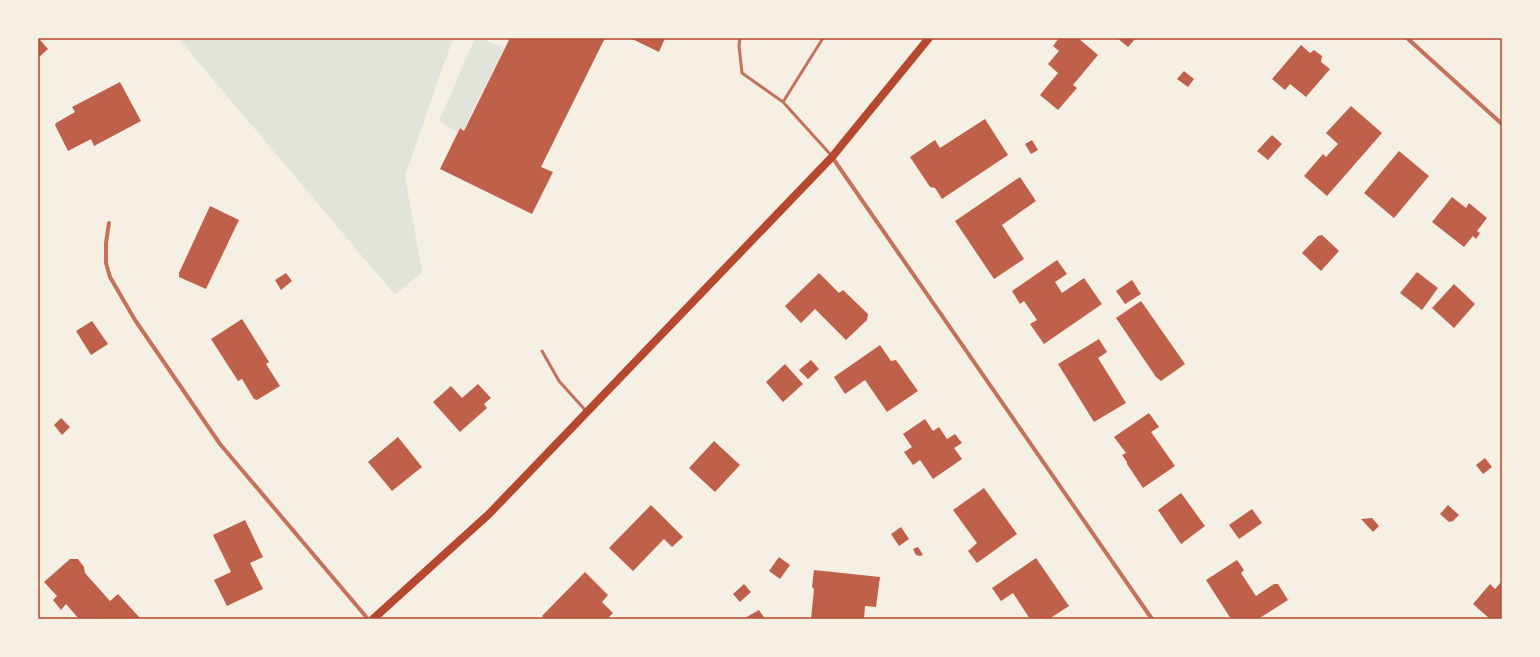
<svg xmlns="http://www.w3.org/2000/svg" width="1540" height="657" font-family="Montserrat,sans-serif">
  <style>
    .green { fill: #e2e4dc }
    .building { fill: #bf614a }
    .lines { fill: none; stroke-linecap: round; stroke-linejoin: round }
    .service { stroke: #c5725c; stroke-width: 3 }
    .minor { stroke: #c5725c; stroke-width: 4 }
    .secondary { stroke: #b5482f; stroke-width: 8 }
    .neatline { fill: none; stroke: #b5482f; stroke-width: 1.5 }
  </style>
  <rect width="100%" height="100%" fill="#f6efe4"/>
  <path class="green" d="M 178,38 L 453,38 L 405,176 L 422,272 L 395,295 Z
    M 475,38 L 480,38 L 504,48 L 464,129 L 460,128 L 457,132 L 439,121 Z"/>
  <path class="building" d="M 38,38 L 43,38 L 40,40 L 48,49 L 38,58 Z
    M 510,38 L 605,38 L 541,167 L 553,172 L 532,214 L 440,169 L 460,128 L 464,131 Z
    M 630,38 L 665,38 L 659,52 Z
    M 1059,38 L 1078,38 L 1098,55 L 1073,85 L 1077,88 L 1058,110 L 1040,95 L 1058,73 L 1048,64 L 1059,51 L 1053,46 Z
    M 1117,38 L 1136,38 L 1128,47 Z
    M 1301,45 L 1310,53 L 1314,50 L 1322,56 L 1321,62 L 1330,69 L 1306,97 L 1290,84 L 1285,90 L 1272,79 Z
    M 1184,71 L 1194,79 L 1188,87 L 1177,79 Z
    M 120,82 L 141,121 L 94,146 L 91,139 L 68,151 L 55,125 L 56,123 L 75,112 L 72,107 Z
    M 1351,106 L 1382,133 L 1327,196 L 1304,176 L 1323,154 L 1326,157 L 1338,144 L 1326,133 Z
    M 985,119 L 1008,155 L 942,199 L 935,188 L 930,187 L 910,157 L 935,140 L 940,148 Z
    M 1272,135 L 1282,144 L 1268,160 L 1257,151 Z
    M 1032,140 L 1038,150 L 1031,154 L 1025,144 Z
    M 1399,151 L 1429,176 L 1394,218 L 1364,193 Z
    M 1020,177 L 1036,201 L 1002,225 L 1024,259 L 994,279 L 955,221 Z
    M 1452,197 L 1466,208 L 1469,203 L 1487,218 L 1477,231 L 1480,233 L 1476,239 L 1473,236 L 1464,247 L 1432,222 Z
    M 210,206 L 239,220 L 206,289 L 179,277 L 179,273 Z
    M 1322,235 L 1339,251 L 1321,271 L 1302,253 L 1318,236 Z
    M 1057,260 L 1067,274 L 1055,282 L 1062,293 L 1084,278 L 1102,304 L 1044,344 L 1030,324 L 1037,320 L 1024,301 L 1020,304 L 1012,291 Z
    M 1417,272 L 1438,288 L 1422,310 L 1400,293 Z
    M 286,273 L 292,281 L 281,290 L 275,280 Z
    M 819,273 L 839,293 L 843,290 L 868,314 L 867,320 L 846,340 L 815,309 L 801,323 L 785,306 Z
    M 1132,280 L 1141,294 L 1125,304 L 1116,291 Z
    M 1454,284 L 1475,304 L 1454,328 L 1432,308 Z
    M 1141,301 L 1185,364 L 1161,381 L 1156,377 L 1116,318 Z
    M 242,319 L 269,362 L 266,364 L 280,386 L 257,400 L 254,399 L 242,379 L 238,381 L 211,339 Z
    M 92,321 L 108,344 L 91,355 L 76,331 Z
    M 1099,339 L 1107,352 L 1098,358 L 1126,403 L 1094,422 L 1058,364 Z
    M 880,345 L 891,361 L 896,360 L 918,391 L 887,412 L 865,380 L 845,394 L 834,377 Z
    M 811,360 L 819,369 L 808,379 L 799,370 Z
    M 785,364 L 803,384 L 783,402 L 766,382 Z
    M 478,384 L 491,398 L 484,404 L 487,408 L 460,432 L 433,402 L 451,386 L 462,398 Z
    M 1149,413 L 1159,427 L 1151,432 L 1175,466 L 1143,488 L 1127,464 L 1127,462 L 1122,455 L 1126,453 L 1114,437 Z
    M 61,418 L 70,427 L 62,435 L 54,425 Z
    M 925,419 L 933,431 L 939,427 L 947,439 L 955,434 L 962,443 L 954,448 L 962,459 L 933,479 L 920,460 L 913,465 L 904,452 L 912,447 L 903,434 Z
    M 398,437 L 422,467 L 392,491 L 368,462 Z
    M 714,441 L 740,465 L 715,492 L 689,468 Z
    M 1485,458 L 1492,467 L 1483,474 L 1476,465 Z
    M 984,488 L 1017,534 L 977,563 L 968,551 L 977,543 L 953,510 Z
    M 1181,493 L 1205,526 L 1181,544 L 1158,510 Z
    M 651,505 L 683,537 L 672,547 L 664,539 L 633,571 L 609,548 Z
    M 1448,505 L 1459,515 L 1453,521 L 1449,522 L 1440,514 Z
    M 1252,509 L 1262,523 L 1239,539 L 1229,525 Z
    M 1372,518 L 1379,526 L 1373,532 L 1361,519 Z
    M 245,520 L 263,557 L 250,563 L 263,589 L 227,606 L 214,580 L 231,572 L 213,535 Z
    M 901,527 L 909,539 L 899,546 L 891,534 Z
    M 918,547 L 923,555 L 920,556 L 916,555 L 913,549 Z
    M 779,557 L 790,565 L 780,579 L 769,571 Z
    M 1036,558 L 1069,606 L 1049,619 L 1030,619 L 1013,593 L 1001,601 L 992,588 Z
    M 70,559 L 78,559 L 84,567 L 85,573 L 110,601 L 118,594 L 140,618 L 99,619 L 98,617 L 96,619 L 79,619 L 66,604 L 61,610 L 53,600 L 57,596 L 44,582 Z
    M 1237,560 L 1244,570 L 1241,573 L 1256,596 L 1274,584 L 1278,584 L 1288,600 L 1258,619 L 1231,619 L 1206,580 Z
    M 814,570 L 880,577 L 876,607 L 865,606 L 864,619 L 811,619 L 814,589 L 812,587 Z
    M 585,572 L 608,595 L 602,602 L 613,613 L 607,619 L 545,619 L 542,616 Z
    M 1502,581 L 1502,619 L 1490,619 L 1473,604 L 1490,584 L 1495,589 Z
    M 744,584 L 751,592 L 740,602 L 733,594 Z
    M 759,610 L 765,619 L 743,619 Z"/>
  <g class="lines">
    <path class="service" d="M 740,38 L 739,46 L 742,73 L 783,102 L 831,155
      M 783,102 L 823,38
      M 542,351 L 559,381 L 586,411"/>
    <path class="minor" d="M 1407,38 L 1502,124
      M 832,157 L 1152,619
      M 109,223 L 106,243 L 106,263 L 110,277 L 135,320 L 220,444 L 368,619"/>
    <path class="secondary" d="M 373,619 L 489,514 L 832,157 L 929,38"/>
  </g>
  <rect width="1540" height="657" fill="none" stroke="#f6efe4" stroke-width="78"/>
  <rect x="39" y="39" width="1462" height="579" class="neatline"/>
</svg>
